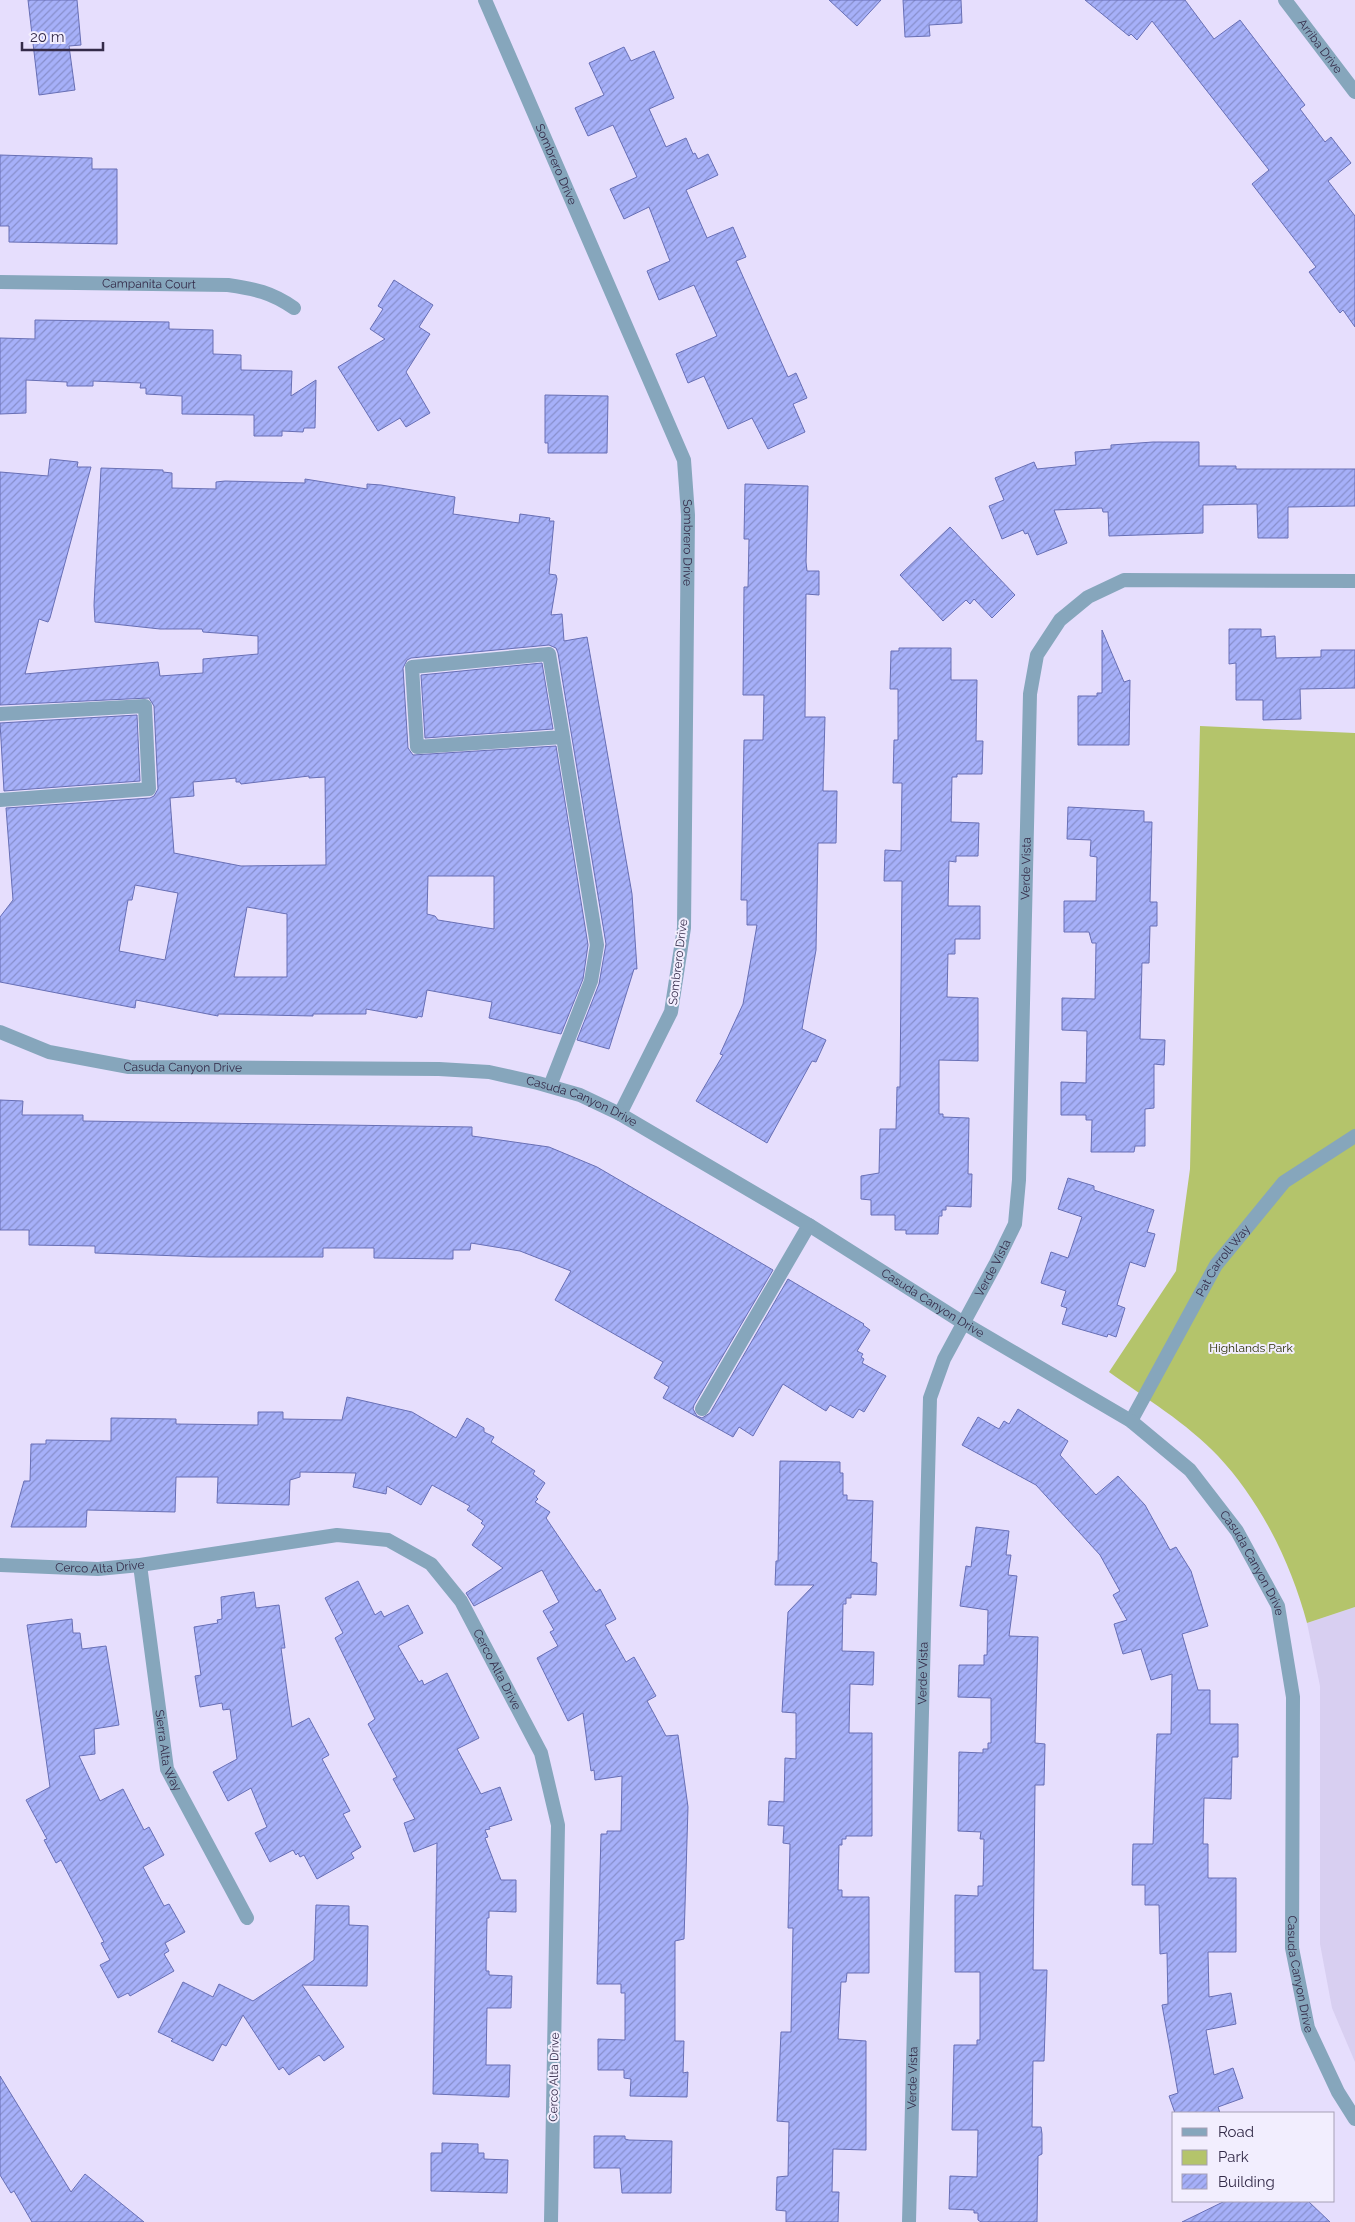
<svg xmlns="http://www.w3.org/2000/svg" width="1355" height="2222" font-family="Raleway,sans-serif">
  <style>
    .built { fill: #d8cff1 }
    .park { fill: #b4c46b }
    .building { fill: url(#building-hatch); stroke: #686fb5; fill-rule: evenodd }
    .lines { fill: none; stroke-linecap: round; stroke-linejoin: round }
    .service { stroke: #86a6bc; stroke-width: 14 }
    .minor { stroke: #86a6bc; stroke-width: 14 }
    .tertiary { stroke: #86a6bc; stroke-width: 14 }
    .labels { text-anchor: middle; dominant-baseline: central; stroke-width: 4; stroke-linejoin: round; paint-order: stroke }
    .street-label { font-size: 12px; fill: #342b49; stroke: #f2eefe }
    .park-label { font-size: 12px; fill: #282e01; stroke: #f2eefe }
  </style>
  <defs>
    <pattern id="building-hatch" width="6" height="6" patternUnits="userSpaceOnUse" patternTransform="scale(1.25)"><rect width="6" height="6" fill="#a6b0f9"/><path d="M-1 1l2-2M0 6l6-6M5 7l2-2" fill="none" stroke="#888fcc"/></pattern>
  </defs>
  <rect width="100%" height="100%" fill="#e6defd"/>
  <path class="built" d="M 1355,1607 L 1355,2062 L 1332,2008 L 1320,1944 L 1320,1686 L 1307,1623 Z"/>
  <path class="park" d="M 1200,726 L 1355,733 L 1355,1607 L 1307,1623 C 1291,1563 1261,1502 1218,1456 C 1188,1424 1144,1397 1109,1372 L 1176,1271 L 1190,1169 Z"/>
  <path class="building" d="M 28,0 L 77,0 L 81,45 L 69,46 L 75,90 L 39,95 Z
    M 829,0 L 881,0 L 857,26 Z
    M 903,0 L 961,0 L 962,23 L 929,25 L 930,36 L 905,37 Z
    M 1085,0 L 1185,0 L 1214,39 L 1240,20 L 1305,105 L 1300,109 L 1325,142 L 1331,137 L 1351,163 L 1328,181 L 1355,216 L 1355,327 L 1343,310 L 1340,313 L 1309,272 L 1316,267 L 1252,184 L 1269,170 L 1152,21 L 1137,40 L 1131,34 L 1129,36 Z
    M 624,47 L 631,61 L 654,51 L 674,98 L 649,109 L 666,147 L 686,138 L 693,154 L 695,153 L 698,159 L 708,154 L 718,175 L 686,190 L 707,238 L 733,227 L 746,257 L 736,261 L 788,377 L 796,373 L 807,398 L 793,404 L 805,432 L 768,449 L 752,418 L 728,429 L 704,376 L 688,383 L 676,354 L 717,336 L 694,285 L 659,300 L 647,271 L 670,261 L 649,207 L 624,219 L 610,189 L 637,177 L 613,125 L 588,136 L 575,108 L 604,95 L 589,63 Z
    M 0,155 L 92,158 L 92,169 L 117,169 L 117,244 L 9,242 L 9,226 L 0,226 Z
    M 394,280 L 433,305 L 419,327 L 430,334 L 406,372 L 430,413 L 406,427 L 400,418 L 378,431 L 338,367 L 385,339 L 370,329 L 383,309 L 378,306 Z
    M 35,320 L 169,322 L 169,329 L 213,330 L 213,354 L 241,355 L 241,370 L 292,371 L 291,396 L 316,380 L 315,428 L 304,428 L 303,432 L 282,431 L 282,436 L 254,436 L 254,415 L 182,414 L 182,396 L 146,394 L 146,388 L 140,388 L 141,383 L 93,381 L 93,386 L 67,386 L 67,382 L 26,380 L 26,413 L 0,414 L 0,338 L 35,339 Z
    M 545,395 L 608,396 L 607,453 L 548,453 L 548,443 L 545,443 Z
    M 1153,442 L 1199,442 L 1199,466 L 1236,466 L 1236,469 L 1355,469 L 1355,506 L 1288,507 L 1288,538 L 1258,538 L 1257,504 L 1203,505 L 1203,533 L 1109,536 L 1108,512 L 1103,512 L 1102,508 L 1054,510 L 1067,543 L 1037,555 L 1028,533 L 1025,534 L 1023,530 L 1002,539 L 989,506 L 1004,500 L 995,478 L 1034,462 L 1037,469 L 1076,465 L 1075,452 L 1111,449 L 1111,445 Z
    M 50,459 L 78,462 L 77,467 L 91,467 L 50,618 L 48,622 L 39,619 L 25,674 L 158,662 L 160,676 L 203,673 L 203,659 L 258,654 L 258,636 L 203,632 L 202,629 L 160,629 L 95,622 L 94,605 L 101,468 L 163,470 L 163,472 L 172,473 L 172,488 L 216,489 L 216,482 L 225,481 L 305,483 L 305,479 L 367,489 L 367,484 L 381,485 L 455,497 L 453,514 L 519,523 L 520,514 L 550,518 L 549,521 L 554,521 L 549,574 L 556,575 L 557,579 L 551,615 L 562,614 L 564,641 L 587,637 L 632,894 L 637,969 L 634,969 L 609,1049 L 577,1040 L 599,984 L 606,944 L 558,653 L 556,648 L 549,645 L 411,658 L 407,660 L 403,668 L 408,748 L 413,755 L 556,746 L 588,945 L 583,979 L 561,1034 L 489,1018 L 492,1002 L 427,990 L 422,1017 L 418,1016 L 417,1018 L 366,1009 L 366,1014 L 313,1014 L 313,1016 L 218,1014 L 218,1016 L 136,1000 L 135,1008 L 0,982 L 0,917 L 13,900 L 6,808 L 150,798 L 154,796 L 158,789 L 154,706 L 149,698 L 0,705 L 0,472 L 48,476 ZM 309,776 L 309,778 L 325,777 L 326,865 L 241,866 L 174,853 L 170,798 L 194,796 L 193,782 L 236,778 L 236,782 L 240,782 L 241,784 ZM 428,876 L 494,876 L 494,929 L 438,920 L 435,916 L 427,914 ZM 135,885 L 178,893 L 165,960 L 119,951 L 128,900 L 132,900 ZM 247,907 L 287,914 L 287,977 L 234,977 Z
    M 745,484 L 808,486 L 806,562 L 807,571 L 819,571 L 819,595 L 806,594 L 805,717 L 825,717 L 823,791 L 837,791 L 836,843 L 818,843 L 816,950 L 802,1029 L 826,1040 L 816,1062 L 812,1061 L 767,1143 L 696,1101 L 723,1055 L 720,1054 L 743,1004 L 757,925 L 747,925 L 747,900 L 741,900 L 744,740 L 763,740 L 764,695 L 743,695 L 744,587 L 748,587 L 749,539 L 744,539 Z
    M 950,527 L 1015,595 L 992,618 L 974,599 L 970,604 L 966,600 L 943,621 L 900,575 Z
    M 1229,629 L 1261,629 L 1261,637 L 1275,636 L 1276,658 L 1321,657 L 1321,650 L 1355,650 L 1355,688 L 1300,689 L 1301,719 L 1263,720 L 1263,700 L 1236,700 L 1236,663 L 1229,664 Z
    M 1102,630 L 1124,682 L 1130,680 L 1129,745 L 1078,745 L 1078,696 L 1097,696 L 1097,693 L 1102,693 Z
    M 899,648 L 951,648 L 951,680 L 977,680 L 976,741 L 983,741 L 982,774 L 957,774 L 957,777 L 952,777 L 951,822 L 979,823 L 978,856 L 956,856 L 956,862 L 949,861 L 948,906 L 980,906 L 980,939 L 955,939 L 955,954 L 948,954 L 947,997 L 978,998 L 978,1061 L 939,1060 L 939,1114 L 943,1114 L 943,1117 L 969,1118 L 968,1174 L 972,1174 L 971,1207 L 946,1206 L 946,1210 L 942,1210 L 942,1216 L 939,1216 L 938,1234 L 906,1234 L 906,1230 L 895,1230 L 895,1215 L 871,1215 L 871,1200 L 861,1199 L 861,1176 L 879,1173 L 880,1129 L 896,1129 L 897,1087 L 900,1087 L 902,881 L 884,881 L 885,850 L 901,851 L 902,783 L 893,783 L 894,740 L 898,740 L 898,689 L 890,689 L 891,651 L 899,651 Z
    M 542,663 L 553,729 L 425,738 L 421,675 Z
    M 137,715 L 140,781 L 4,791 L 0,723 Z
    M 1068,807 L 1144,811 L 1144,822 L 1152,822 L 1150,902 L 1157,902 L 1157,926 L 1150,926 L 1149,963 L 1142,963 L 1140,1039 L 1165,1040 L 1164,1065 L 1154,1064 L 1154,1108 L 1145,1109 L 1145,1146 L 1135,1146 L 1134,1152 L 1091,1152 L 1092,1120 L 1086,1120 L 1086,1115 L 1061,1115 L 1061,1082 L 1086,1083 L 1087,1031 L 1062,1030 L 1062,998 L 1095,999 L 1096,943 L 1092,943 L 1089,932 L 1064,932 L 1064,901 L 1096,901 L 1097,857 L 1090,856 L 1091,840 L 1067,839 Z
    M 0,1100 L 23,1101 L 22,1115 L 83,1115 L 83,1121 L 472,1127 L 472,1136 L 549,1147 L 597,1167 L 773,1270 L 694,1405 L 693,1409 L 697,1416 L 702,1418 L 710,1413 L 788,1279 L 864,1324 L 863,1325 L 870,1330 L 857,1351 L 863,1354 L 861,1357 L 864,1359 L 862,1363 L 886,1376 L 864,1412 L 859,1409 L 853,1418 L 830,1405 L 826,1411 L 783,1384 L 753,1436 L 739,1427 L 733,1437 L 663,1398 L 669,1387 L 654,1378 L 663,1362 L 555,1300 L 571,1271 L 520,1251 L 471,1243 L 470,1250 L 453,1250 L 453,1259 L 374,1258 L 374,1248 L 323,1248 L 323,1257 L 209,1257 L 95,1253 L 95,1246 L 29,1245 L 29,1230 L 0,1230 Z
    M 1068,1178 L 1094,1186 L 1094,1190 L 1154,1210 L 1147,1232 L 1155,1234 L 1145,1267 L 1130,1262 L 1117,1305 L 1125,1308 L 1116,1337 L 1108,1334 L 1107,1337 L 1062,1324 L 1067,1308 L 1061,1306 L 1066,1291 L 1041,1283 L 1051,1252 L 1068,1258 L 1082,1217 L 1058,1209 Z
    M 347,1397 L 412,1412 L 456,1438 L 467,1418 L 484,1428 L 484,1432 L 494,1437 L 491,1442 L 535,1471 L 533,1474 L 545,1483 L 536,1497 L 538,1499 L 535,1502 L 550,1512 L 546,1518 L 596,1592 L 600,1589 L 616,1619 L 605,1625 L 626,1662 L 634,1657 L 656,1696 L 647,1701 L 666,1736 L 678,1735 L 688,1807 L 684,1939 L 675,1941 L 675,2041 L 684,2041 L 683,2073 L 688,2072 L 687,2097 L 630,2096 L 631,2079 L 624,2078 L 624,2070 L 598,2070 L 598,2039 L 625,2040 L 625,1993 L 621,1993 L 621,1984 L 597,1984 L 601,1834 L 607,1834 L 607,1831 L 621,1831 L 622,1776 L 595,1780 L 594,1770 L 591,1771 L 583,1713 L 568,1721 L 537,1658 L 558,1646 L 550,1632 L 554,1630 L 543,1611 L 559,1602 L 542,1570 L 474,1606 L 466,1593 L 503,1568 L 472,1545 L 485,1526 L 481,1523 L 483,1521 L 467,1510 L 470,1506 L 432,1485 L 421,1505 L 387,1486 L 386,1494 L 353,1487 L 356,1473 L 300,1472 L 300,1477 L 290,1480 L 289,1505 L 217,1503 L 218,1477 L 176,1477 L 175,1512 L 87,1510 L 86,1527 L 11,1527 L 24,1481 L 30,1481 L 31,1444 L 46,1444 L 46,1440 L 111,1441 L 111,1418 L 176,1419 L 176,1424 L 258,1425 L 258,1412 L 283,1412 L 283,1419 L 342,1420 Z
    M 1018,1409 L 1068,1441 L 1060,1455 L 1096,1495 L 1118,1476 L 1145,1505 L 1170,1550 L 1176,1547 L 1191,1571 L 1208,1626 L 1182,1634 L 1198,1690 L 1210,1690 L 1210,1724 L 1238,1724 L 1238,1757 L 1232,1757 L 1231,1799 L 1204,1798 L 1203,1844 L 1208,1844 L 1208,1878 L 1236,1878 L 1236,1952 L 1208,1952 L 1209,1997 L 1231,1993 L 1236,2024 L 1206,2030 L 1214,2075 L 1233,2068 L 1243,2098 L 1218,2107 L 1220,2113 L 1175,2113 L 1169,2096 L 1178,2093 L 1162,2005 L 1168,2004 L 1167,1953 L 1160,1954 L 1159,1905 L 1145,1905 L 1145,1885 L 1132,1885 L 1133,1844 L 1153,1844 L 1157,1734 L 1171,1734 L 1172,1674 L 1151,1680 L 1141,1649 L 1123,1654 L 1114,1624 L 1127,1620 L 1113,1595 L 1120,1591 L 1100,1555 L 1036,1485 L 962,1445 L 978,1417 L 999,1429 L 1004,1421 L 1009,1424 Z
    M 780,1461 L 840,1462 L 840,1473 L 843,1473 L 843,1495 L 847,1495 L 847,1500 L 873,1501 L 871,1562 L 877,1563 L 876,1595 L 851,1594 L 851,1598 L 846,1598 L 846,1604 L 843,1604 L 842,1651 L 874,1652 L 873,1685 L 850,1684 L 849,1733 L 872,1733 L 872,1836 L 846,1836 L 846,1839 L 842,1839 L 842,1845 L 839,1845 L 838,1890 L 842,1890 L 842,1897 L 869,1897 L 869,1973 L 847,1973 L 846,1982 L 841,1982 L 838,2039 L 866,2041 L 866,2150 L 833,2149 L 832,2192 L 839,2192 L 838,2222 L 786,2222 L 786,2211 L 776,2210 L 777,2177 L 788,2176 L 789,2122 L 777,2121 L 781,2032 L 791,2032 L 793,1928 L 788,1928 L 790,1844 L 783,1843 L 784,1826 L 768,1825 L 769,1801 L 784,1802 L 785,1758 L 796,1759 L 796,1713 L 782,1712 L 788,1612 L 814,1585 L 775,1585 L 776,1561 L 778,1561 Z
    M 976,1527 L 1009,1531 L 1006,1555 L 1011,1555 L 1008,1575 L 1017,1576 L 1009,1636 L 1038,1637 L 1035,1743 L 1045,1744 L 1044,1785 L 1035,1785 L 1033,1970 L 1047,1970 L 1044,2061 L 1033,2061 L 1032,2127 L 1041,2127 L 1042,2134 L 1042,2154 L 1038,2156 L 1037,2222 L 981,2222 L 978,2220 L 978,2213 L 974,2213 L 974,2210 L 949,2209 L 950,2176 L 977,2177 L 978,2130 L 952,2130 L 954,2045 L 977,2045 L 977,2040 L 980,2040 L 980,1972 L 955,1972 L 955,1895 L 978,1896 L 978,1886 L 983,1886 L 984,1839 L 980,1839 L 981,1832 L 958,1831 L 959,1752 L 983,1753 L 983,1749 L 988,1749 L 988,1743 L 991,1743 L 991,1698 L 958,1697 L 959,1665 L 984,1665 L 984,1655 L 987,1655 L 988,1610 L 960,1606 L 966,1566 L 971,1567 Z
    M 358,1581 L 375,1615 L 381,1611 L 384,1617 L 408,1605 L 423,1633 L 398,1646 L 419,1682 L 422,1680 L 424,1685 L 447,1673 L 479,1738 L 457,1749 L 481,1794 L 500,1787 L 512,1820 L 489,1827 L 490,1829 L 485,1830 L 488,1837 L 485,1838 L 501,1880 L 516,1880 L 516,1912 L 489,1911 L 489,1918 L 487,1918 L 486,1971 L 489,1971 L 489,1975 L 512,1976 L 511,2008 L 487,2008 L 486,2065 L 510,2065 L 509,2097 L 433,2094 L 437,1843 L 414,1852 L 404,1823 L 415,1819 L 393,1779 L 397,1777 L 368,1724 L 375,1719 L 335,1638 L 343,1633 L 325,1598 Z
    M 254,1592 L 256,1608 L 279,1605 L 285,1648 L 281,1648 L 292,1727 L 309,1718 L 329,1755 L 322,1759 L 350,1811 L 343,1814 L 361,1847 L 351,1853 L 354,1858 L 317,1879 L 304,1855 L 300,1857 L 298,1853 L 296,1855 L 293,1850 L 270,1862 L 255,1833 L 267,1827 L 251,1788 L 228,1801 L 213,1772 L 237,1759 L 230,1709 L 223,1710 L 222,1703 L 200,1707 L 195,1676 L 201,1675 L 194,1627 L 218,1623 L 217,1620 L 222,1619 L 221,1597 Z
    M 72,1619 L 73,1633 L 80,1633 L 82,1649 L 106,1646 L 119,1725 L 94,1729 L 95,1754 L 79,1756 L 100,1801 L 123,1789 L 144,1830 L 149,1827 L 164,1855 L 143,1867 L 164,1906 L 169,1904 L 185,1932 L 165,1943 L 169,1951 L 164,1954 L 174,1971 L 130,1996 L 128,1993 L 118,1998 L 100,1965 L 110,1960 L 101,1943 L 104,1942 L 61,1860 L 56,1863 L 44,1840 L 47,1839 L 26,1800 L 50,1787 L 27,1625 Z
    M 316,1905 L 349,1906 L 349,1925 L 368,1926 L 367,1986 L 302,1985 L 344,2047 L 324,2061 L 319,2055 L 289,2075 L 283,2067 L 279,2070 L 243,2015 L 226,2046 L 222,2044 L 213,2061 L 171,2041 L 173,2039 L 158,2032 L 183,1982 L 213,1997 L 219,1984 L 253,2001 L 314,1960 Z
    M 0,2076 L 71,2192 L 85,2174 L 144,2222 L 32,2222 L 14,2191 L 11,2193 L 0,2175 Z
    M 594,2136 L 625,2136 L 625,2139 L 629,2140 L 672,2141 L 671,2193 L 622,2193 L 620,2168 L 594,2168 Z
    M 442,2143 L 478,2144 L 478,2153 L 484,2153 L 484,2159 L 508,2160 L 507,2193 L 431,2191 L 431,2153 L 442,2153 Z
    M 1225,2201 L 1308,2201 L 1330,2222 L 1182,2222 Z"/>
  <g class="lines">
    <path class="service" d="M 0,714 L 145,706 L 149,789 L 0,800
      M 550,1086 L 591,981 L 597,945 L 563,737 L 417,747 L 412,667 L 549,654 L 563,737
      M 702,1409 L 809,1225"/>
    <g class="minor">
      <path id="s1" d="M 485,0 L 684,460 L 688,515 L 684,928 L 671,1012 L 620,1114"/>
      <path id="s2" d="M 1285,0 L 1355,92"/>
      <path id="s3" d="M 0,282 L 228,285 C 255,289 271,292 294,308"/>
      <path id="s4" d="M 1131,1421 L 1216,1265 L 1284,1182 L 1355,1136"/>
      <path id="s5" d="M 0,1565 L 98,1569 L 140,1565 L 337,1535 L 388,1540 L 431,1564 L 461,1601 L 541,1753 L 558,1825 L 551,2222"/>
      <path id="s6" d="M 140,1565 L 167,1769 L 247,1918"/>
      <path id="s7" d="M 909,2222 L 930,1398 L 944,1359 L 996,1263 L 1015,1224 L 1019,1180 L 1030,694 L 1037,655 L 1060,620 L 1088,597 L 1124,580 L 1355,581"/>
    </g>
    <path class="tertiary" id="s8" d="M 0,1032 L 49,1052 L 129,1067 L 439,1069 L 489,1072 L 538,1083 L 580,1095 L 620,1114 L 809,1225 L 962,1322 L 1131,1421 L 1190,1470 L 1237,1531 L 1278,1606 L 1293,1697 L 1292,1948 L 1308,2028 L 1338,2092 L 1355,2119"/>
  </g>
  <g class="labels">
    <g class="street-label">
      <text stroke="none"><textPath href="#s2" startOffset="58">Arriba Drive</textPath></text>
      <text stroke="none"><textPath href="#s1" startOffset="179">Sombrero Drive</textPath></text>
      <text stroke="none"><textPath href="#s3" startOffset="149">Campanita Court</textPath></text>
      <text stroke="none"><textPath href="#s1" startOffset="584">Sombrero Drive</textPath></text>
      <text stroke="none"><textPath href="#s7" startOffset="1374">Verde Vista</textPath></text>
      <text transform="translate(678 962) rotate(-83)">Sombrero Drive</text>
      <text stroke="none"><textPath href="#s8" startOffset="188">Casuda Canyon Drive</textPath></text>
      <text stroke="none"><textPath href="#s8" startOffset="592">Casuda Canyon Drive</textPath></text>
      <text stroke="none"><textPath href="#s4" startOffset="185">Pat Carroll Way</textPath></text>
      <text stroke="none"><textPath href="#s7" startOffset="969">Verde Vista</textPath></text>
      <text stroke="none"><textPath href="#s8" startOffset="998">Casuda Canyon Drive</textPath></text>
      <text stroke="none"><textPath href="#s8" startOffset="1418">Casuda Canyon Drive</textPath></text>
      <text stroke="none"><textPath href="#s5" startOffset="100">Cerco Alta Drive</textPath></text>
      <text stroke="none"><textPath href="#s5" startOffset="565">Cerco Alta Drive</textPath></text>
      <text stroke="none"><textPath href="#s7" startOffset="549">Verde Vista</textPath></text>
      <text stroke="none"><textPath href="#s6" startOffset="188">Sierra Alta Way</textPath></text>
      <text stroke="none"><textPath href="#s8" startOffset="1838">Casuda Canyon Drive</textPath></text>
      <text transform="translate(554 2077) rotate(-89)">Cerco Alta Drive</text>
      <text stroke="none"><textPath href="#s7" startOffset="144">Verde Vista</textPath></text>
    </g>
    <g class="park-label">
      <text x="1251" y="1348">Highlands Park</text>
    </g>
  </g>
  <rect x="1172" y="2112" width="162" height="90" fill="#f2eefe" stroke="#a6a0b6"/>
  <rect x="1182" y="2128" width="25" height="8" fill="#86a6bc" stroke="#a6a0b6"/>
  <text x="1218" y="2137" font-size="15" fill="#342b49">Road</text>
  <rect x="1182" y="2150" width="25" height="15" fill="#b4c46b" stroke="#a6a0b6"/>
  <text x="1218" y="2162" font-size="15" fill="#342b49">Park</text>
  <rect x="1182" y="2174" width="25" height="15" fill="url(#building-hatch)" stroke="#a6a0b6"/>
  <text x="1218" y="2187" font-size="15" fill="#342b49">Building</text>
  <path d="M22 42v8h81v-8" fill="none" stroke="#342b49" stroke-width="2.5"/>
  <text x="30" y="42" font-size="15" fill="#342b49" stroke="#f2eefe" stroke-width="4" paint-order="stroke">20 m</text>
</svg>
